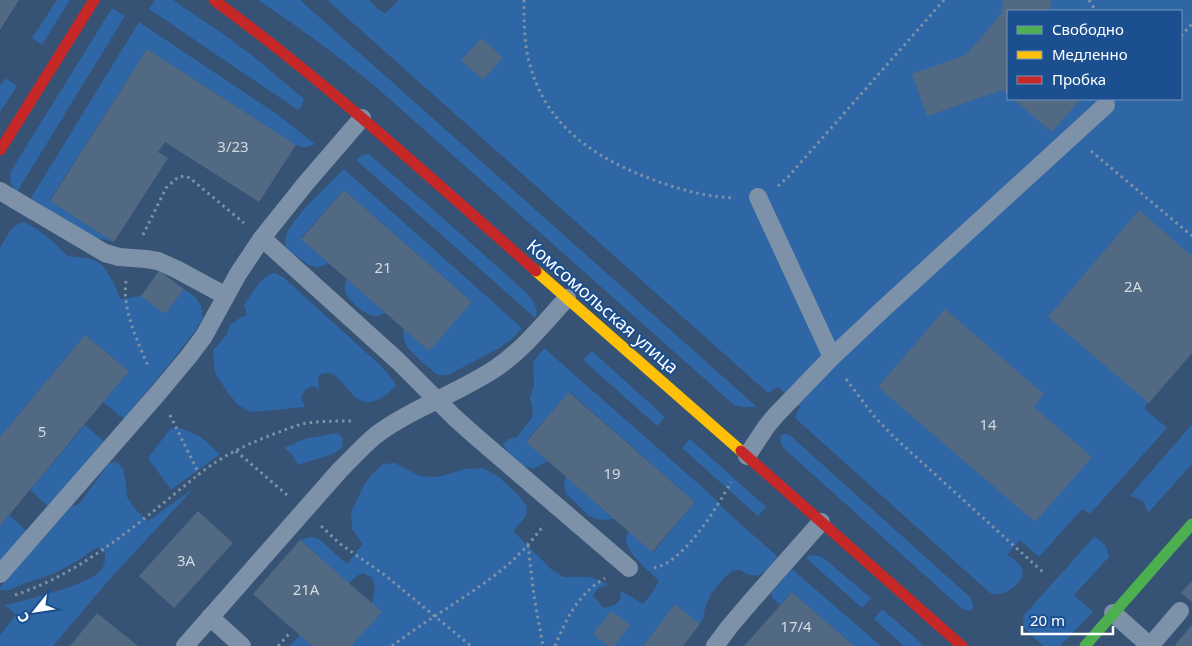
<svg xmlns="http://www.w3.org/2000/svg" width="1192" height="646" font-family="'Noto Sans',sans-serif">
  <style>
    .green { fill: #2f66a5; fill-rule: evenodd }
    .building { fill: #526984 }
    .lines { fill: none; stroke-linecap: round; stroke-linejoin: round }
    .path { stroke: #7d92a8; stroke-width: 3; stroke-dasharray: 2.5 4; stroke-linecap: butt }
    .lane { stroke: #7d92a8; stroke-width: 18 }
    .fast { stroke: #4caf50; stroke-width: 11 }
    .slow { stroke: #ffc107; stroke-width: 11 }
    .jam { stroke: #c62828; stroke-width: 11 }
    .labels { text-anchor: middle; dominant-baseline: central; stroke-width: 4; stroke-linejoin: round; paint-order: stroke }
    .number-label { font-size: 15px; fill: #d4dae0 }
    .street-label { font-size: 18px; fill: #fff; stroke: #1b4f8f }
  </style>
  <rect width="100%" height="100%" fill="#365274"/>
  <path class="green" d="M 57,0 L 70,0 L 42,45 L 32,38 Z
    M 155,0 L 173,0 L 226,36 L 253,56 L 304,99 L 302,106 L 298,110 L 149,9 Z
    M 258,0 L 300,0 L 757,407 L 743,407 L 734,405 L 376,87 C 338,56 299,27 258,0 Z
    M 327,0 L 369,0 L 379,10 L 386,13 L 398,0 L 1192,0 L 1192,353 L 1144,408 L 1167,428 L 1090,514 L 1082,509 L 1039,557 L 1020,540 L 1007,555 C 1021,563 1030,573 1015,586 C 1008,592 1000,596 990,593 L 795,418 L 800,407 L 778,387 L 768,393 ZM 1008,11 L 1181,11 L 1181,99 L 1008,99 Z
    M 112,8 L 125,16 L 17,192 C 10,184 9,181 11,171 Z
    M 139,22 L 278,115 L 315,144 C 308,148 303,148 296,145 L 147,49 L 50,200 L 114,242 L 94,237 L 80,230 L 31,198 Z
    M 5,78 L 17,86 L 0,112 L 0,86 Z
    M 369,154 L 445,220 L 528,294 C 533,302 540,309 535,318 L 436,230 L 356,160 L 362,155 Z
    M 344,169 L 522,328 L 512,339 L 496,350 L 448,375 L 438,375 L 423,363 L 407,347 L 404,340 L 403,328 L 472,302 L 344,190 L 301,238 L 329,263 C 326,264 321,267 318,267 C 311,268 303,261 298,257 C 291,253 284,248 285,240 C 286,223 331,182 344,169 Z
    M 24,222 C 38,228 58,244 67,256 C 76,257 91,258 98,262 C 108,268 116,289 121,299 L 184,289 L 196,298 L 201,306 L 203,318 L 196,330 L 170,363 L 124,419 L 103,402 L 129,371 L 85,335 L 0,437 L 0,248 C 6,237 11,225 24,222 Z
    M 275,273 L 283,277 L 379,364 L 390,376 L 396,385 C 387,397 369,409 355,397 C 347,390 340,376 329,373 C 328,373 322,374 321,374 L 318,378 L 319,389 L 312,386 L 305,390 L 301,397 L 305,407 L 250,412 L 238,405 L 228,393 L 215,373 L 213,350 L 227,334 L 230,325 L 240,318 L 247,315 L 244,305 C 252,294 261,275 275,273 Z
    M 346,278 L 386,313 C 382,314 378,316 374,316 C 365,315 346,299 345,290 C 344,286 346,282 346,278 Z
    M 544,348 L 710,494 L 726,511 L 778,557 C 765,571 760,583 740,570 L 732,571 L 723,579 L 711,594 L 705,608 L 703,619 L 700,624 L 675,605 L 643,646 L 351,646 L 381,612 L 372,604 L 375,589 L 372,578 L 363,573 L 357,576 L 349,583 L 300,540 L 312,537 L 319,539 L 347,564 L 363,544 L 352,529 L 351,512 L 364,485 L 373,473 L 383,464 L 395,463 L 420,476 L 438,477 L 465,469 L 482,468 L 498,476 L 520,497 L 527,507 L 526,516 L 513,531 L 552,570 L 564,577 L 590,577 L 608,584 L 599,588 L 593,595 L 603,608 L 615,605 L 620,600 L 621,591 L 643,604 L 652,593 L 659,581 C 650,572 625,552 626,538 C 626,537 628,532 629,531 L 653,552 L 695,502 L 570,392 L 526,441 L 548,461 C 544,463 539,467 534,468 C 522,469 508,454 503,444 L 509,439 L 517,437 L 532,418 L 533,409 L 530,399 L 534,384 L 533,362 Z
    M 592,351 L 665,417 L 657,426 L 583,360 Z
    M 1192,424 L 1192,464 L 1148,513 L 1144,502 L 1135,497 L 1130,496 Z
    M 85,425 L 104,441 L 48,506 L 30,490 Z
    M 171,428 L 183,429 L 201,437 L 220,454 L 171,490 L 148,458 Z
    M 338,433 L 343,439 L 342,448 L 333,454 L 298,465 L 292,454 L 284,448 L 304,439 Z
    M 782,434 L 787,434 L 793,438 L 971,598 L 973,604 L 973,609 L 968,611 L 960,607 L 789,453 C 783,447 777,442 782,434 Z
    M 690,439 L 766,507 L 758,516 L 682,448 Z
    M 117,462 L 123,469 L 126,484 L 127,497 L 136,510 L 148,521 L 194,488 L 109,580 L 53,646 L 0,646 L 0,635 L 16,615 L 5,605 C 25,600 91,585 102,569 C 105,564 105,559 105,554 L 98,547 L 74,563 L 53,574 L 26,583 L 9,590 L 0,590 L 0,587 L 71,507 L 80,503 L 109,463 Z
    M 566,476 L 614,519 L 600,520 L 589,516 L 566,493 L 564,483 Z
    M 9,515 L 28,532 L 0,564 L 0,526 Z
    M 1094,537 C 1103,541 1108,547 1109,557 L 1074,595 L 1093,612 L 1060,646 L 1044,646 L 1036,640 L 1024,627 L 1023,620 L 1024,615 Z
    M 810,555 L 820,556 L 826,560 L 871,598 L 862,608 L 806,558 Z
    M 792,569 L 881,646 L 854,646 L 792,592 L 780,605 L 773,599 L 771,593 Z
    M 882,609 L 920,642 L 922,646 L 904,646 L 874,619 Z
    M 300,635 L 312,646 L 290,646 Z"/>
  <path class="building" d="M 0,0 L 19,0 L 0,30 Z
    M 1004,0 L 1052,0 L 1050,11 L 1008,11 L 1008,95 L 1003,90 L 927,116 L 912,74 L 966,55 L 1001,14 Z
    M 482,38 L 503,58 L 483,80 L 461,60 Z
    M 147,49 L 296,145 L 259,202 L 165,142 L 158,152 L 168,158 L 114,242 L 50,201 Z
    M 1013,99 L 1081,99 L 1052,132 Z
    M 344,190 L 472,302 L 429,351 L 301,239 Z
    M 1139,210 L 1192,256 L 1192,353 L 1149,403 L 1048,317 Z
    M 159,271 L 184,289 L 165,314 L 141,296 Z
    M 945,309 L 1044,394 L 1034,407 L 1092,457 L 1035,522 L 878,387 Z
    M 85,335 L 129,371 L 0,526 L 0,437 Z
    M 569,392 L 695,502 L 652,552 L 526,442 Z
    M 198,511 L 233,543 L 174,608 L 139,576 Z
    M 300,540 L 382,612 L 351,646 L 312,646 L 253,594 Z
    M 1192,581 L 1192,602 L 1181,593 Z
    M 792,592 L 854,646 L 744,646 Z
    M 675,604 L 700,624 L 683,646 L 643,646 Z
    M 611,611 L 630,625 L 614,646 L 608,646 L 593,634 Z
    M 97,613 L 138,646 L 70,646 Z
    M 1192,625 L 1192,646 L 1176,646 L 1175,645 Z"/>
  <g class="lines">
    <path class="path" d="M 524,0 C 524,18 524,44 529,61 C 544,123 590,155 646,177 C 674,188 704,197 735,198
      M 1089,0 L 1096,11
      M 1181,36 L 1192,24
      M 1091,151 L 1192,236
      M 778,186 L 788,177 L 944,0
      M 143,235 L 166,188 L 178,177 L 186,176 L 191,179 L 244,223
      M 126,281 C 122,309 137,340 148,366
      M 846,379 L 874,416 L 894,437 L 1045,574
      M 170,415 L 199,474 C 222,456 247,444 274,434 C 285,430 296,425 307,423 C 323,421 338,421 354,421
      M 236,451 L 287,495
      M 321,526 L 339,543 L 386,576 L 471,646
      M 528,545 L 534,596 L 543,646
      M 654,568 C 685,561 716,509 731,482
      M 15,595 C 85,572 142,520 199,474
      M 278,646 L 289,634
      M 392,646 C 431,616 474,594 511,562 C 523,551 534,538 544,525
      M 555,646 C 566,619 578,594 605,578"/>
    <path class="lane" d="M 0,191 L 105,253 L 119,257 L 146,259 L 158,261 L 176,269 L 226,296
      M 758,197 L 832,357
      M 262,238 L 398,361 L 454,417 L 473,434 L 629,568
      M 747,456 L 766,427 L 776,415 L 832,357 L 882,310 L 1106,105
      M 0,574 L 159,392 L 189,356 L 204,336 L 238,274 L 262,238 L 306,183 L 362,118
      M 1113,613 L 1150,646
      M 210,617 L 242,646
      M 185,646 L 340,470 C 352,458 363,446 376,435 C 412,408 459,393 496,368 C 524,349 545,322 567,298
      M 715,646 L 730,626 L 753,599 L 821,522
      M 1150,646 L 1180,611"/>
    <path class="fast" d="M 1085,646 L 1192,524"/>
    <path class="slow" d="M 536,271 L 741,451"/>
    <path class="jam" d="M 214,0 C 327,83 431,178 536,271
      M 0,150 L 94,0
      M 741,451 L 962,646"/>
  </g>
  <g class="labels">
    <g class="number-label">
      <text x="233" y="146">3/23</text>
      <text x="383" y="267">21</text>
      <text x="1133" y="286">2А</text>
      <text x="988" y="424">14</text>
      <text x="42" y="431">5</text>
      <text x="612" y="473">19</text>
      <text x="186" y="560">3А</text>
      <text x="306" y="589">21А</text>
      <text x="796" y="626">17/4</text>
    </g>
    <g class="street-label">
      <text transform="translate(603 306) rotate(41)">Комсомольская улица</text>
    </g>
  </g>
  <rect x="1007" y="10" width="175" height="90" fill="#1b4f8f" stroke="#7695bc"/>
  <rect x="1017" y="26" width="25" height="8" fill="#4caf50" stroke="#7695bc"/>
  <text x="1052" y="35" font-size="15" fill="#ffffff">Свободно</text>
  <rect x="1017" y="51" width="25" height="8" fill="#ffc107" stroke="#7695bc"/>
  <text x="1052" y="60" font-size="15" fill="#ffffff">Медленно</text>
  <rect x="1017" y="76" width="25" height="8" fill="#c62828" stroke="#7695bc"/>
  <text x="1052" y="85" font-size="15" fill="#ffffff">Пробка</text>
  <g transform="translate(35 611) rotate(240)" stroke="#1b4f8f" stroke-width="4" paint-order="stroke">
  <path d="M0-4L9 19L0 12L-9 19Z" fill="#ffffff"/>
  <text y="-8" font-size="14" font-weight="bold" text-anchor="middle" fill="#ffffff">С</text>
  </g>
  <path d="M1022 626v8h91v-8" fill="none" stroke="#ffffff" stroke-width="2.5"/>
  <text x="1030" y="626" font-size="15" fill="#ffffff" stroke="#1b4f8f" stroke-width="4" paint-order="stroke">20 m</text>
</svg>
